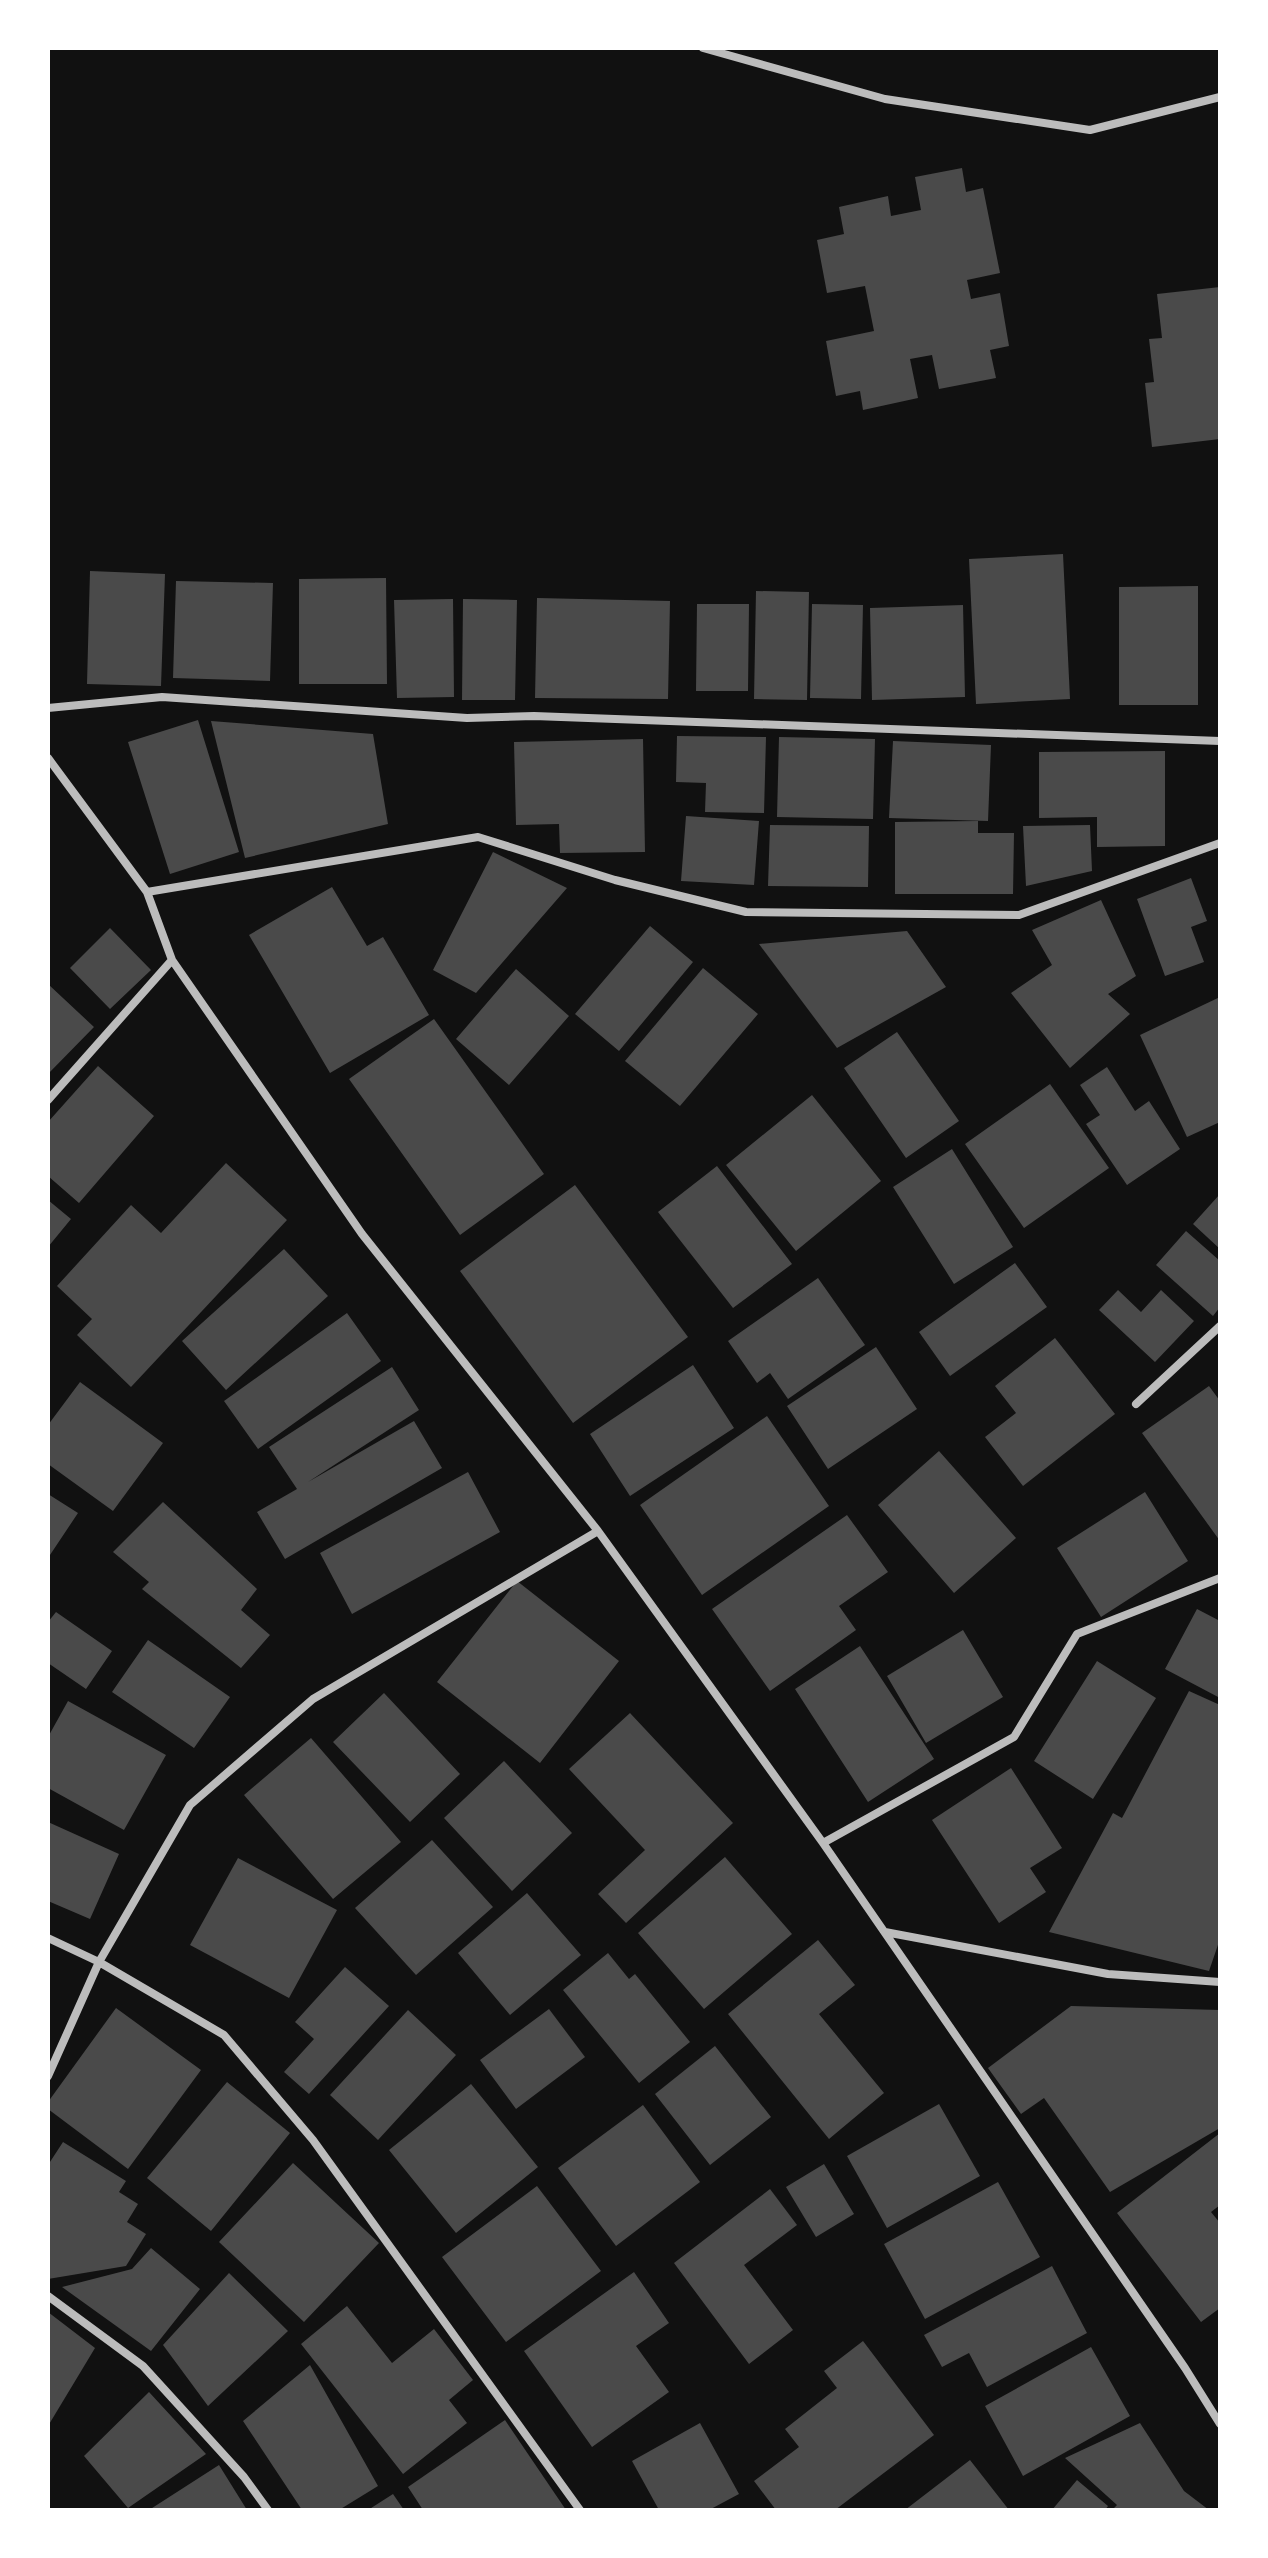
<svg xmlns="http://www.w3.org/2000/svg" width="1268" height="2558" font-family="Arial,sans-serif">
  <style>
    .building { fill: #4a4a4a }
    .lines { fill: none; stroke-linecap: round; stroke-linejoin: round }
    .minor { stroke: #bcbcbc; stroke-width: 8 }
  </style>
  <rect width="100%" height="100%" fill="#111"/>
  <path class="building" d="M 962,168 L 966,192 L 983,188 L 1000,273 L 967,280 L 971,299 L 1000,293 L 1009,346 L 990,350 L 996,378 L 939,389 L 932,355 L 910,359 L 918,398 L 863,410 L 860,391 L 836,396 L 826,341 L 874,331 L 865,286 L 827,293 L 817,240 L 844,234 L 839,207 L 888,196 L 891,216 L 921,210 L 915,177 Z
    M 1220,287 L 1220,439 L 1152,447 L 1145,383 L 1154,382 L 1149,339 L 1162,338 L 1157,294 Z
    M 1063,554 L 1070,699 L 976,704 L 969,559 Z
    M 90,571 L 165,574 L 161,686 L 87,684 Z
    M 386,578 L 387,684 L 299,684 L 299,579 Z
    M 176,581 L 273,583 L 270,681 L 173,678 Z
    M 1198,586 L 1198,705 L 1119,705 L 1119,587 Z
    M 756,591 L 809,592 L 807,700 L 754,699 Z
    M 537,598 L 670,601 L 668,699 L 535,698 Z
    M 453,599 L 454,697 L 397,698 L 394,600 Z
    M 463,599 L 517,600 L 515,700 L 462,700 Z
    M 697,604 L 749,604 L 748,691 L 696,691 Z
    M 812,604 L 863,605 L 861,699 L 810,698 Z
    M 963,605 L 965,697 L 872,700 L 870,608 Z
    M 198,720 L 239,852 L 170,874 L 128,742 Z
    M 211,721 L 373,734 L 388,824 L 245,858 Z
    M 677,736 L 766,737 L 764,813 L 705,812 L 706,783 L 676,782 Z
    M 779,737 L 875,739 L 873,819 L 777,817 Z
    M 643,739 L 645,852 L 560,853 L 559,824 L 516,825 L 514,742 Z
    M 893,741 L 991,745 L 988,821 L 889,818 Z
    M 1165,751 L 1165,846 L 1097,847 L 1097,817 L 1039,818 L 1039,752 Z
    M 686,816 L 759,821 L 754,885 L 681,881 Z
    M 978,821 L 978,833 L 1014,833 L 1013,894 L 895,894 L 895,822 Z
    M 770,825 L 869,826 L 868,887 L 768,886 Z
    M 1090,825 L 1092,871 L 1026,886 L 1023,826 Z
    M 493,852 L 567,888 L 476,993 L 433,970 Z
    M 1191,878 L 1207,921 L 1191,927 L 1204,962 L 1165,976 L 1137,899 Z
    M 332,887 L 367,946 L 383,937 L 429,1015 L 330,1073 L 249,935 Z
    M 1101,900 L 1136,976 L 1108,994 L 1130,1014 L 1070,1068 L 1011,993 L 1052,965 L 1032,930 Z
    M 650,926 L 693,962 L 619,1051 L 575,1014 Z
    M 110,928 L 151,970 L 110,1009 L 70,968 Z
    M 907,931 L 946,987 L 837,1048 L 759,944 Z
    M 703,968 L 758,1014 L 680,1106 L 625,1061 Z
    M 516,969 L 569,1016 L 509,1085 L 456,1039 Z
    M 48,984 L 94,1027 L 48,1074 Z
    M 1220,997 L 1220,1122 L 1187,1137 L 1140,1035 Z
    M 434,1019 L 544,1174 L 460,1235 L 349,1079 Z
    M 897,1032 L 959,1121 L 906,1158 L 844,1068 Z
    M 98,1066 L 154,1116 L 79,1203 L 48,1176 L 48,1122 Z
    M 1107,1067 L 1135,1111 L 1149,1101 L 1180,1149 L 1127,1185 L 1086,1124 L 1100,1115 L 1080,1085 Z
    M 1050,1084 L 1109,1168 L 1024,1228 L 965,1144 Z
    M 812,1095 L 881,1181 L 796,1251 L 726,1165 Z
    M 952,1149 L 1013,1247 L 954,1284 L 893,1187 Z
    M 226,1163 L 287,1220 L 131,1387 L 77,1335 L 92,1319 L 57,1286 L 131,1205 L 161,1233 Z
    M 717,1166 L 792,1264 L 733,1308 L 658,1212 Z
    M 575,1185 L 688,1337 L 573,1423 L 460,1271 Z
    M 1220,1194 L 1220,1249 L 1193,1224 Z
    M 48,1200 L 71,1219 L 48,1247 Z
    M 1186,1231 L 1220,1261 L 1220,1307 L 1213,1316 L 1156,1265 Z
    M 284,1249 L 328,1296 L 226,1390 L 182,1341 Z
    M 1015,1263 L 1047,1307 L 950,1376 L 919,1332 Z
    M 818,1278 L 865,1345 L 788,1399 L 770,1373 L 757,1383 L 728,1341 Z
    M 1118,1290 L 1141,1312 L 1161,1290 L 1194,1321 L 1155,1362 L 1099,1310 Z
    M 347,1313 L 381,1361 L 258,1449 L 224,1401 Z
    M 1055,1338 L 1115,1414 L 1023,1486 L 985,1437 L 1016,1413 L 995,1386 Z
    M 876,1347 L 917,1409 L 828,1469 L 787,1406 Z
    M 693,1365 L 734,1428 L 630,1496 L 590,1434 Z
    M 392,1367 L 419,1410 L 308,1482 L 414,1421 L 442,1468 L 285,1559 L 257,1512 L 297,1489 L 269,1447 Z
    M 80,1382 L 163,1443 L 113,1511 L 48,1464 L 48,1425 Z
    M 1209,1386 L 1220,1401 L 1220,1541 L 1142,1433 Z
    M 767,1416 L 829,1506 L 702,1595 L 640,1505 Z
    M 939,1451 L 1016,1538 L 954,1593 L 878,1505 Z
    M 468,1472 L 500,1532 L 352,1614 L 320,1553 Z
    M 1145,1492 L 1188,1561 L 1101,1617 L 1057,1548 Z
    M 48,1494 L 78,1513 L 48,1558 Z
    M 163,1502 L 257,1589 L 241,1610 L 270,1635 L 241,1668 L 142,1589 L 149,1582 L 113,1552 Z
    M 847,1515 L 888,1572 L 839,1606 L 856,1630 L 770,1691 L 712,1609 Z
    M 517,1581 L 619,1661 L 540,1763 L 437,1682 Z
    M 1197,1609 L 1220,1621 L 1220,1698 L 1165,1669 Z
    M 56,1612 L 112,1651 L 86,1689 L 48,1663 L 48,1622 Z
    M 963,1630 L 1003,1697 L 926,1743 L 887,1676 Z
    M 148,1640 L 230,1697 L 194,1748 L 112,1692 Z
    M 860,1646 L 934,1759 L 868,1802 L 795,1689 Z
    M 1097,1661 L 1156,1698 L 1093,1799 L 1034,1761 Z
    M 1189,1691 L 1220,1705 L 1220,1939 L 1209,1971 L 1049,1932 L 1113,1813 L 1122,1818 Z
    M 384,1693 L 460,1774 L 410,1822 L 333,1742 Z
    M 68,1701 L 166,1755 L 124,1830 L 48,1788 L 48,1737 Z
    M 630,1713 L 733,1823 L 626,1923 L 598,1894 L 645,1850 L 569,1769 Z
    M 311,1738 L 401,1842 L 333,1899 L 244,1795 Z
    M 504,1761 L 572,1833 L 512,1891 L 444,1818 Z
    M 1011,1768 L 1062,1848 L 1030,1868 L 1046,1892 L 999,1923 L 932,1820 Z
    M 48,1822 L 119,1854 L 90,1919 L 48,1901 Z
    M 432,1840 L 493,1907 L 416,1975 L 355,1908 Z
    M 725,1857 L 792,1934 L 704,2009 L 638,1933 Z
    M 238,1858 L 337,1910 L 289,1998 L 190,1945 Z
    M 527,1893 L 581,1955 L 510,2015 L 458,1953 Z
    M 818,1940 L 855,1985 L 819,2014 L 884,2093 L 829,2139 L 728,2014 Z
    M 608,1953 L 629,1979 L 635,1974 L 690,2042 L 639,2083 L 563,1990 Z
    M 345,1967 L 389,2006 L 309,2094 L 284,2072 L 314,2039 L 295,2022 Z
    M 1071,2006 L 1220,2010 L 1220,2128 L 1110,2192 L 1044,2098 L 1021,2114 L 988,2068 Z
    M 116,2008 L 201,2070 L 128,2169 L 48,2109 L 48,2102 Z
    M 549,2009 L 585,2057 L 516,2109 L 480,2060 Z
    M 408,2010 L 456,2055 L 378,2140 L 330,2095 Z
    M 715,2046 L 771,2117 L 710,2165 L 655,2094 Z
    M 227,2082 L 290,2133 L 211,2231 L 147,2178 Z
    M 471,2084 L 538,2167 L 456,2233 L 389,2150 Z
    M 939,2104 L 980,2176 L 887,2228 L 847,2156 Z
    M 643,2105 L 700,2182 L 616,2246 L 558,2168 Z
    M 1220,2133 L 1220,2205 L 1211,2212 L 1220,2223 L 1220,2308 L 1201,2322 L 1117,2213 Z
    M 63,2142 L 126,2181 L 119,2192 L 138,2204 L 127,2222 L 146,2234 L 126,2266 L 48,2279 L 48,2165 Z
    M 293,2163 L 379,2243 L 304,2322 L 219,2242 Z
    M 824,2164 L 854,2214 L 816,2237 L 786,2187 Z
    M 998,2182 L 1040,2257 L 925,2319 L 884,2244 Z
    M 537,2186 L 601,2271 L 506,2342 L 442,2257 Z
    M 770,2189 L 797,2225 L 744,2265 L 793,2330 L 749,2364 L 674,2263 Z
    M 151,2248 L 200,2289 L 151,2351 L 62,2287 L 132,2269 Z
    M 1052,2266 L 1087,2333 L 987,2387 L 969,2353 L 942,2367 L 924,2335 Z
    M 634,2272 L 669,2323 L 636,2346 L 669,2392 L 592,2447 L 524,2351 Z
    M 229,2273 L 288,2331 L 208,2406 L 163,2345 Z
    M 347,2306 L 392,2363 L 434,2329 L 473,2380 L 449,2400 L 467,2423 L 403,2474 L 301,2344 Z
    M 48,2312 L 95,2348 L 48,2426 Z
    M 863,2341 L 934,2435 L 835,2510 L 776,2510 L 754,2481 L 799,2447 L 785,2429 L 837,2388 L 824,2371 Z
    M 1091,2347 L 1130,2416 L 1023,2476 L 985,2406 Z
    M 310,2365 L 378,2486 L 339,2510 L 302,2510 L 243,2421 Z
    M 149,2392 L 206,2454 L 128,2508 L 84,2456 Z
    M 505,2420 L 566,2510 L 423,2510 L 408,2487 Z
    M 700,2423 L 739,2494 L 709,2510 L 659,2510 L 632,2461 Z
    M 1140,2423 L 1184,2491 L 1209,2510 L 1112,2510 L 1117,2505 L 1065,2458 Z
    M 970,2460 L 1009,2510 L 905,2510 Z
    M 219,2465 L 247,2510 L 149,2510 Z
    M 1077,2480 L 1108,2506 L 1105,2510 L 1052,2510 Z
    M 393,2494 L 404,2510 L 368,2510 Z"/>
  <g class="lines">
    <path class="minor" d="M 703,48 L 885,99 L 1090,130 L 1220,97
      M 48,708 L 162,697 L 467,718 L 534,716 L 1220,741
      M 48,758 L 147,892 L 172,960 L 362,1234 L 598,1531 L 823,1843 L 1185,2368 L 1220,2424
      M 147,892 L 478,837 L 615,880 L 746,912 L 1019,915 L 1220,843
      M 48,1100 L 172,960
      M 1136,1404 L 1220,1326
      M 823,1843 L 1014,1737 L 1077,1634 L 1220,1578
      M 885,1932 L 1108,1974 L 1220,1982
      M 48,1938 L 99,1962 L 224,2035 L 313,2140 L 580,2510
      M 48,2076 L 99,1962 L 190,1805 L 313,1699 L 598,1531
      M 48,2296 L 143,2366 L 244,2477 L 268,2510"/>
  </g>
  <rect width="1268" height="2558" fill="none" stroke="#ffffff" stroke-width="100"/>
</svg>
